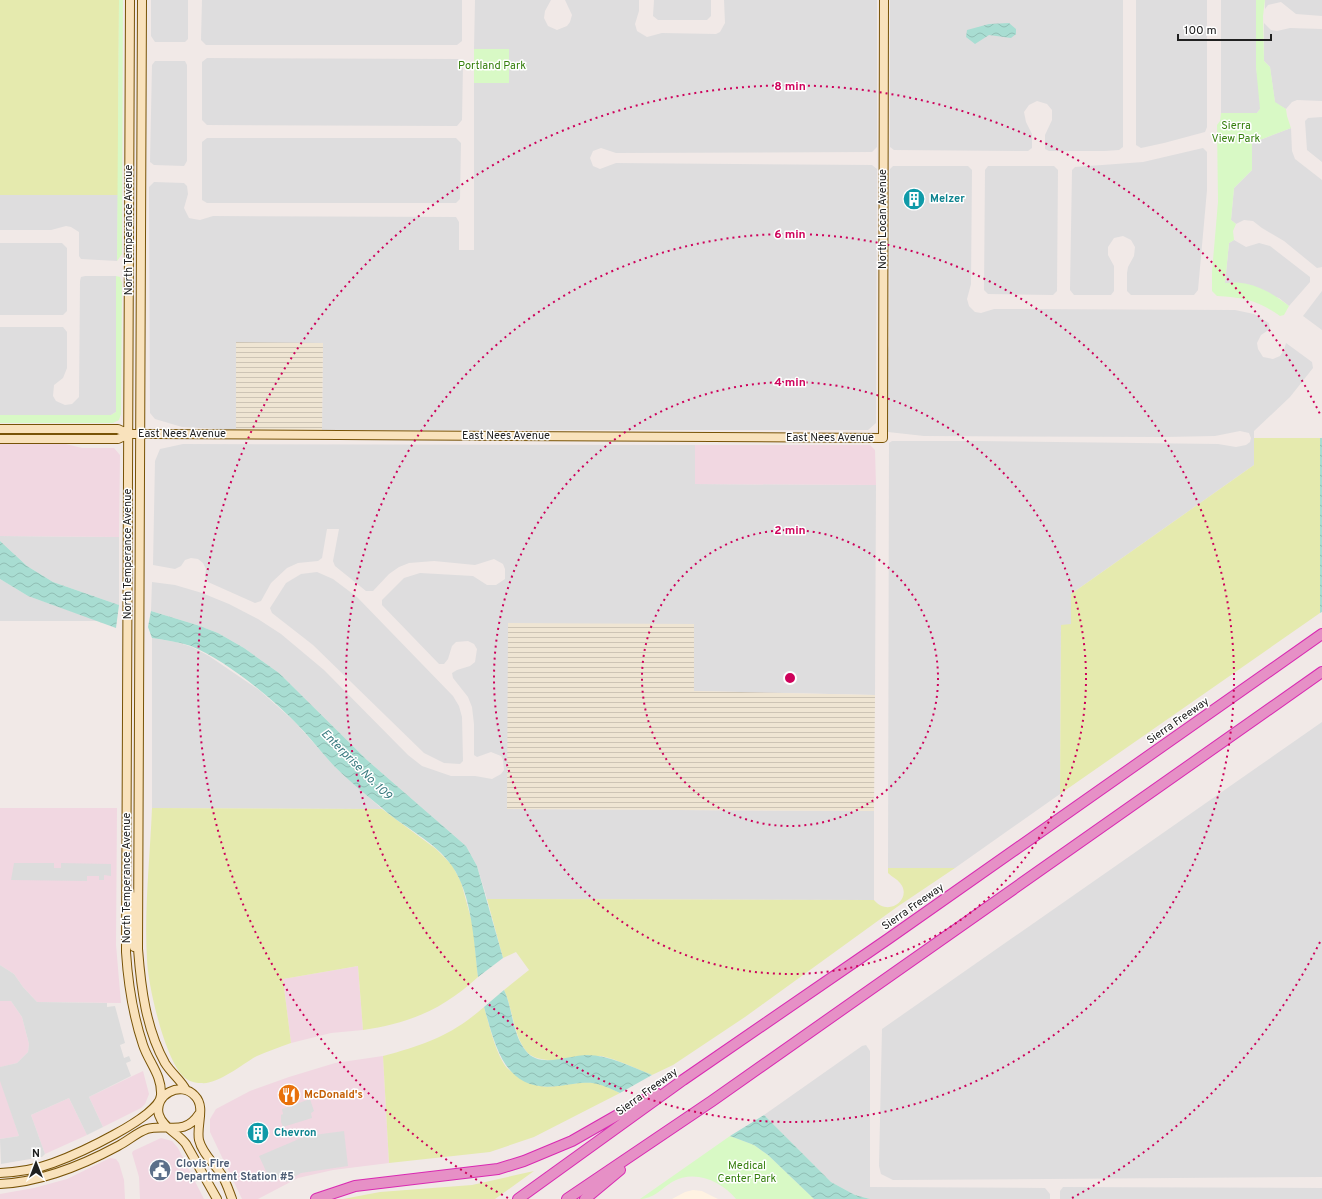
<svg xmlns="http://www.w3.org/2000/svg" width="1322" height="1199" font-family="Overpass,sans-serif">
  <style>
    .residential { fill: #deddde }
    .commercial { fill: #f1d7e1 }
    .education { fill: #fff2e2 }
    .farmland { fill: url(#farmland-rules) }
    .grass { fill: #e5eaae }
    .park { fill: #d8f9c5 }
    .parking { fill: #dcdcdc }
    .water { fill: url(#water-waves) }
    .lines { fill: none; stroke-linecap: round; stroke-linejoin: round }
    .secondary-casing { stroke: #785306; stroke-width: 10 }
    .highway-casing { stroke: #d929b2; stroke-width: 12 }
    .secondary { stroke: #f9e2bc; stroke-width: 8 }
    .highway { stroke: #e690c6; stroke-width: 10 }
    .ring { fill: none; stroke: #ce025b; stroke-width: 2; stroke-dasharray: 2 4 }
    .labels { text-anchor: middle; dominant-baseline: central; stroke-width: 3; stroke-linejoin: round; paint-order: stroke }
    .park-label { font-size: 11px; fill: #357f0d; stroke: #fff }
    .culture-label { font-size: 11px; font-weight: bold; fill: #0d838f; stroke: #fff; text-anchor: start }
    .street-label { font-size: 11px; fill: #202020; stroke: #fff }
    .food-label { font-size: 11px; font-weight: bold; fill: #c56008; stroke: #fff; text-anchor: start }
    .service-label { font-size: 11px; font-weight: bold; fill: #4e5e75; stroke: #fff; text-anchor: start }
    .water-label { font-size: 12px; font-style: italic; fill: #3b7b80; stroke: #fff }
    .centre { fill: #ce025b; stroke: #fff; stroke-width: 2 }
    .ring-label { font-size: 12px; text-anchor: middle; font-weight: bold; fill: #ce025b; stroke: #fff; stroke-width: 3; stroke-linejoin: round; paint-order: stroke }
  </style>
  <defs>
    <pattern id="farmland-rules" width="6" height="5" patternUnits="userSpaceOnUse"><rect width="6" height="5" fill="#efe5d3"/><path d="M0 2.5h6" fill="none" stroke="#cdc4b5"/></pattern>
    <pattern id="water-waves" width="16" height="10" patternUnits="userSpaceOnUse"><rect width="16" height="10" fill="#a8ddd2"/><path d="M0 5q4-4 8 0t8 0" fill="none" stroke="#90bdb4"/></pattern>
  </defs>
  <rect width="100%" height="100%" fill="#f1e9e7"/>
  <path class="residential" d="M 151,0 L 188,0 L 188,39 L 185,42 L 155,42 L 151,36 Z
    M 202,0 L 462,0 L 462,41 L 457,45 L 206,45 L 201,40 Z
    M 475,0 L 551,0 L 545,11 L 544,18 L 548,26 L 557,30 L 567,26 L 570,22 L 572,15 L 565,0 L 639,0 L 639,11 L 635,24 L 637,31 L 647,37 L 662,33 L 716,34 L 720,32 L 725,23 L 724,0 L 877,0 L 877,147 L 872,152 L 616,153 L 601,148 L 593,151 L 590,158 L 593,166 L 600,169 L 616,163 L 872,165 L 877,169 L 876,423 L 868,430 L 322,430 L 323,343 L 236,343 L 236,430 L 182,427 L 155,419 L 150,413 L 149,187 L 154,182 L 184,183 L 187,186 L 188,194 L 184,208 L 189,218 L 194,219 L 200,220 L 213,216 L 456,217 L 459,222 L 459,250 L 474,250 L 474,83 L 509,83 L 509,49 L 474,49 Z
    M 654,0 L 711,0 L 711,16 L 707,20 L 658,20 L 653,16 Z
    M 890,0 L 1123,0 L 1123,147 L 1119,150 L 1105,151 L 1049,151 L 1045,149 L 1045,135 L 1052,120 L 1052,110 L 1047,104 L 1037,101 L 1029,105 L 1024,112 L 1026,122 L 1032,134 L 1032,148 L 1028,151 L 894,150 L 890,147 Z
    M 1136,0 L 1207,0 L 1207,127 L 1205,132 L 1164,143 L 1141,148 L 1136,145 Z
    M 1221,0 L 1256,0 L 1256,67 L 1260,94 L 1260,109 L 1257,113 L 1221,113 Z
    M 1265,0 L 1322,0 L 1322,16 L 1296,14 L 1281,2 L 1268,5 L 1265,9 Z
    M 1264,23 L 1271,30 L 1277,31 L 1290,28 L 1322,29 L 1322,101 L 1297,100 L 1292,102 L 1286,109 L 1275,103 L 1270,67 L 1264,61 Z
    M 207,58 L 458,59 L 463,64 L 462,120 L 457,126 L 207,125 L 202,120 L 202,62 Z
    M 155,61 L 185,61 L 187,65 L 187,161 L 184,166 L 154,165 L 150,162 L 152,65 Z
    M 1322,117 L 1322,162 L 1307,150 L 1305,121 L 1308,118 Z
    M 1291,128 L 1292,151 L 1295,159 L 1322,180 L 1322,267 L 1317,268 L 1284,241 L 1262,228 L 1253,221 L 1244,220 L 1236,224 L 1231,220 L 1234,188 L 1252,170 L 1252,143 Z
    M 207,138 L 456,138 L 461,143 L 460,199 L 456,203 L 207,203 L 202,200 L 202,142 Z
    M 1203,148 L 1207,152 L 1207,190 L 1198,290 L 1194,295 L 1131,295 L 1127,291 L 1127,273 L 1128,267 L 1134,256 L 1135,247 L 1131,240 L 1123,236 L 1114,238 L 1108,247 L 1108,255 L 1114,266 L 1114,291 L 1111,295 L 1074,295 L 1070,290 L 1072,170 L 1075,167 L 1143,162 Z
    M 893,166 L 968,166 L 972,170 L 971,284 L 967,299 L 969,306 L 975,312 L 981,313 L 994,309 L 1235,310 L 1254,314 L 1269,323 L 1270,329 L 1261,335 L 1257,343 L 1258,349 L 1263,357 L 1273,359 L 1280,356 L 1284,350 L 1286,343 L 1312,362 L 1313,368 L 1290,397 L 1254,431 L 1254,465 L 1071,594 L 1071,625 L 1061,625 L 1060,794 L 955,868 L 888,868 L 889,443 L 892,441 L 975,441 L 1218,444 L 1236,447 L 1246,445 L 1250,442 L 1251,438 L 1249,433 L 1240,431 L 1215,436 L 1165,437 L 924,436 L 888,432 L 886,430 L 886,361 L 889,345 L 890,169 Z
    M 988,166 L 1054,166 L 1058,170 L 1057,291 L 1053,295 L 988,294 L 984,290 L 985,170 Z
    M 0,195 L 118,195 L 117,261 L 81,259 L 79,256 L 79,232 L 71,227 L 66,226 L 51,230 L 0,230 Z
    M 1234,240 L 1246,247 L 1259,243 L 1270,246 L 1310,277 L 1310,282 L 1289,306 L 1279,298 L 1225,283 L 1229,243 Z
    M 0,243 L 62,243 L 67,248 L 67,311 L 63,315 L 0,315 Z
    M 85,276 L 116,276 L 116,412 L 111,415 L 0,415 L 0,327 L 63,327 L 67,332 L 67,368 L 63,378 L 54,385 L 53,396 L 56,401 L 65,405 L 72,404 L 79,397 L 80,281 L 81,277 Z
    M 1322,291 L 1322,330 L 1303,316 Z
    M 183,444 L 695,445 L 695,484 L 876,485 L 875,695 L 694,691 L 694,624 L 508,809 L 874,811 L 874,900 L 487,899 L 477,866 L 466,846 L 367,760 L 279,673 L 244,648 L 218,633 L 197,625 L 151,611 L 152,582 L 175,585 L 202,593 L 229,604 L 258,619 L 281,634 L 324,670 L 408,755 L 422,766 L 451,776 L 475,776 L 492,779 L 501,774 L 504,770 L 503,760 L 501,756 L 491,752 L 477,757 L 474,755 L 474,724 L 472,707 L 468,697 L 453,678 L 452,673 L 457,670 L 470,666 L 475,662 L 477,649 L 474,644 L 468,641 L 456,642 L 452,646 L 448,659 L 444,664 L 439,664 L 382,605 L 382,600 L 404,578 L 420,573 L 473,576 L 487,585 L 496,585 L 505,579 L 505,569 L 503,564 L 494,559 L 475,565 L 434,561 L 409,563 L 399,567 L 389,574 L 373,591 L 366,591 L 335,566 L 333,561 L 339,529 L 327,529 L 322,558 L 318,561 L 298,563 L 287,568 L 271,583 L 261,601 L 255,603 L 208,582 L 205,576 L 206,569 L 203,563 L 198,559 L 191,558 L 185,560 L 181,566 L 175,569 L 153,565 L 155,461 L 160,449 Z
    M 0,536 L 119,537 L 119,605 L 53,582 L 27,566 L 0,541 Z
    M 317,572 L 333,579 L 357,597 L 453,696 L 459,706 L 462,717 L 463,761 L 460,764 L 444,763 L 424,753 L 313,645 L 272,613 L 270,608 L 286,583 L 301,574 Z
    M 0,579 L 28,596 L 99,621 L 0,621 Z
    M 152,638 L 176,642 L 192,647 L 209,656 L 259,690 L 294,721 L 334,766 L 382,809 L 152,808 Z
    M 1322,722 L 1322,1177 L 893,1180 L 881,1174 L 879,1166 L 882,1029 Z
    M 866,1045 L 870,1051 L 870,1187 L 1045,1188 L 1050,1194 L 1050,1199 L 870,1199 L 855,1195 L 831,1182 L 764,1115 L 862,1046 Z
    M 1063,1187 L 1322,1188 L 1322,1199 L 1060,1199 L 1060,1191 Z"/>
  <path class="commercial" d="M 0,444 L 66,444 L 82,448 L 114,448 L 120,455 L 119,537 L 0,536 Z
    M 695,445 L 870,445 L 875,450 L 876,485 L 695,484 Z
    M 0,808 L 117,808 L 116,945 L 121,1003 L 37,1002 L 23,987 L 14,974 L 0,965 Z
    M 358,966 L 363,1030 L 331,1033 L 291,1043 L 283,979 Z
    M 0,1001 L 11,1001 L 22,1017 L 29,1044 L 28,1052 L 17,1063 L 1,1067 L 0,1067 Z
    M 383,1056 L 389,1163 L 333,1170 L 298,1178 L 258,1199 L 242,1199 L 210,1132 L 210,1119 L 216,1109 L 250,1091 L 289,1077 L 335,1063 Z
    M 143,1071 L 149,1094 L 145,1104 L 141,1108 L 103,1127 L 89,1097 Z
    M 0,1081 L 1,1081 L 19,1136 L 0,1139 Z
    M 69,1098 L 87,1135 L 45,1154 L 31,1115 Z
    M 161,1138 L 172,1141 L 178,1148 L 204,1199 L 140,1199 L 139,1177 L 132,1153 L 133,1151 Z
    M 110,1158 L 116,1159 L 119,1163 L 124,1180 L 125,1199 L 0,1199 L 0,1194 L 34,1188 L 67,1179 Z"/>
  <path class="education" d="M 693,1190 L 702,1191 L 718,1199 L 672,1199 L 685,1192 Z"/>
  <path class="farmland" d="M 236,342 L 323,343 L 322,430 L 236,430 Z
    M 508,623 L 694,624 L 694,691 L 875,695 L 874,811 L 507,809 Z"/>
  <path class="grass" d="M 0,0 L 119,0 L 118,195 L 0,195 Z
    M 1254,438 L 1320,438 L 1320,613 L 1060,794 L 1061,625 L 1071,624 L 1071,594 L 1254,465 Z
    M 152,808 L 382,809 L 436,849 L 452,865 L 461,882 L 473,926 L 478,977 C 443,1009 411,1023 363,1030 L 358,966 L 283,979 L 291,1043 C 280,1047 268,1051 257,1056 C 242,1064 218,1085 201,1083 C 195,1083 188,1081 184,1077 C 165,1060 148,986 147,960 C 144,910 150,858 152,808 Z
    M 888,868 L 955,868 L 897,907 L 745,1017 L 673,1065 L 652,1075 C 639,1070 612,1057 600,1056 C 580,1056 540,1068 526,1051 C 513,1034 513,1009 504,990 L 529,970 L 516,952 L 503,958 L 487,899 L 874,900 C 889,918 913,898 900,883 C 897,879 892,877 888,873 Z
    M 484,1007 C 489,1024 496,1055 507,1068 C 510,1071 514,1073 517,1075 C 533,1085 539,1088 557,1086 C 589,1082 589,1078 620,1093 L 534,1137 L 490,1152 L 389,1163 L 383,1056 C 424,1045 451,1036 484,1007 Z
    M 534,1171 L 495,1199 L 343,1199 L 380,1192 L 472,1185 Z"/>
  <path class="park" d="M 119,0 L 123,0 L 122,254 L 117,261 Z
    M 1256,0 L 1265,0 L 1263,16 L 1264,61 L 1270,67 L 1275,102 L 1286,109 L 1287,116 L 1291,128 L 1252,143 L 1252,170 L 1234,188 L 1231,220 L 1236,224 L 1233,231 L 1234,240 L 1229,243 L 1225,283 C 1230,283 1236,282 1241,283 C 1259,285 1275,295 1289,306 L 1284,315 L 1280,316 C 1259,301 1243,297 1217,296 L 1212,291 L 1212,272 L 1218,202 L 1217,125 L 1220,121 L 1221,113 L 1257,113 L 1260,109 L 1256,67 Z
    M 474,49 L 509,49 L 509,83 L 474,83 Z
    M 116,276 L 120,277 L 122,283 L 121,414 L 119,420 L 113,423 L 0,423 L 0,415 L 111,415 L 116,412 Z
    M 730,1136 L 754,1145 L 768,1155 L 814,1199 L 736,1199 C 721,1181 695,1169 672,1182 C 661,1189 653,1199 640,1199 Z"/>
  <path class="parking" d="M 14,863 L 54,863 L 54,868 L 61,868 L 61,863 L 111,864 L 111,876 L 104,875 L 104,880 L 99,880 L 99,876 L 87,876 L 87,881 L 11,880 Z
    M 0,965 L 14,974 L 23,987 L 37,1002 L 107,1003 L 107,1007 L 115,1006 L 125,1043 L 120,1045 L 124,1058 L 129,1056 L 131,1061 L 126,1063 L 131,1076 L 89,1097 L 103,1127 L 87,1135 L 69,1098 L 31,1115 L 45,1154 L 42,1157 L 1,1164 L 0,1139 L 19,1136 L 0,1081 L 0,1067 L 17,1063 L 28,1052 L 29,1044 L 22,1017 L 11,1001 L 0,1001 Z
    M 310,1099 L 314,1111 L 311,1113 L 312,1118 L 283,1127 L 281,1122 L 281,1115 L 283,1114 L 282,1109 Z
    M 344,1131 L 348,1166 L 301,1173 L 286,1182 L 283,1176 L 271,1182 L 259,1156 L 306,1136 Z"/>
  <path class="water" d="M 1009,23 L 1016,29 L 1016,34 L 1011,38 L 989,35 L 975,44 L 966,37 L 967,30 L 989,24 Z
    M 1320,438 L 1322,438 L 1322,612 L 1320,613 Z
    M 0,541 L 27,566 L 53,582 L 119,605 L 116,628 L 28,596 L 0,579 Z
    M 151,611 L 197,625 L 218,633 L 244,648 L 279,673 L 367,760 L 466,846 L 477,866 L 503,958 L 478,977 C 474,943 472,894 452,866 C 435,841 404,828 382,808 C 366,795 349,781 334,766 C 320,751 308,735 294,721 C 268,695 225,660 191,646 C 178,642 165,640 152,638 L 148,627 Z
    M 504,990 C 513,1009 512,1034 526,1051 C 540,1069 569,1055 587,1055 C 609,1055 632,1067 652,1075 L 620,1093 C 592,1079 588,1082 558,1086 C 505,1093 496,1048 484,1007 Z
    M 764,1115 L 831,1182 L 855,1195 L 870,1199 L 814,1199 L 768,1155 L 754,1145 L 730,1136 Z"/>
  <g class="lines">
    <g class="secondary-casing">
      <path id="secondary" d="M 142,0 L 138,949 C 141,988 146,1029 165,1063 C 171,1073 181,1080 186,1090
        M 0,429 L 118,429 L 129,434 L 152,434 L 883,438 L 884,0
        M 0,439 L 118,439 L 129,434
        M 126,891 L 131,895 L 132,901 L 134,947
        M 0,1173 C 18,1172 37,1169 53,1163 C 75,1155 160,1117 161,1095 C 162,1075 149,1063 143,1045 C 133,1015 128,983 126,952 L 130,0
        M 0,1184 C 42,1182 81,1166 118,1146 C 128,1141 136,1133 147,1129 C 167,1123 184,1137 199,1114
        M 217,1199 L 186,1144 C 178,1133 163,1128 159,1115 C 153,1095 181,1080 195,1096 C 206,1107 196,1126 199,1140 C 202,1153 214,1163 221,1174 C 226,1181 229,1191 232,1199"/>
    </g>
    <g class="highway-casing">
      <path id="highway" d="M 316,1199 L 355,1186 L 498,1169 L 524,1161 L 572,1141 L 656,1093
        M 518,1199 L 683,1080 L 888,939 L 1322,634
        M 567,1199 L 712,1101 L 1322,672
        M 585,1199 L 620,1170"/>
    </g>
    <use href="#secondary" class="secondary"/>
    <use href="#highway" class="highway"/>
  </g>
  <g class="ring">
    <circle cx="790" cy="678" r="148"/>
    <circle cx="790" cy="678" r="296"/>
    <circle cx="790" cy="678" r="444"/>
    <path d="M1320 942A592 592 0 0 1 1072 1198M508 1198A592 592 0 1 1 1320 414"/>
  </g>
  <defs>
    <g id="building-disc" transform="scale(1.15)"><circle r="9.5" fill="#0f9aa8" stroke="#fff"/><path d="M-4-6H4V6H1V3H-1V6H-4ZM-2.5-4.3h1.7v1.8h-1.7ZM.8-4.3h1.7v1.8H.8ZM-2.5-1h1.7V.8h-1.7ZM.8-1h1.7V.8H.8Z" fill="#fff"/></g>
    <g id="restaurant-disc" transform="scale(1.15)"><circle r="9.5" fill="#e8710a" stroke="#fff"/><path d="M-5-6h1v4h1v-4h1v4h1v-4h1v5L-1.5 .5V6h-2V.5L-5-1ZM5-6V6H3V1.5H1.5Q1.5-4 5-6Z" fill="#fff"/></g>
    <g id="civic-disc" transform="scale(1.15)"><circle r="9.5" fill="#5c6f8a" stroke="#fff"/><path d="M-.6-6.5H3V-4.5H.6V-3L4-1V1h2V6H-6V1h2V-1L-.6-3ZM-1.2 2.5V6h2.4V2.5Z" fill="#fff"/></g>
  </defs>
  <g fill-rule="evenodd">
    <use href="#building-disc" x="914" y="199"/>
    <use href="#restaurant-disc" x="289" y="1095"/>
    <use href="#building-disc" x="258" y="1133"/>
    <use href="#civic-disc" x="160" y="1170"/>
  </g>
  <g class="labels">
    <g class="park-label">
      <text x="492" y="66">Portland Park</text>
      <text x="1236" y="126">Sierra<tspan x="1236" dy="13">View Park</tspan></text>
      <text x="747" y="1166">Medical<tspan x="747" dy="13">Center Park</tspan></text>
    </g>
    <g class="culture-label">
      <text x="930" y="199">Melzer</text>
      <text x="274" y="1133">Chevron</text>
    </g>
    <g class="street-label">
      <text transform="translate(883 219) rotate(-90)">North Locan Avenue</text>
      <text transform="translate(129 230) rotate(-90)">North Temperance Avenue</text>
      <text x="182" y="434">East Nees Avenue</text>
      <text x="506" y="436">East Nees Avenue</text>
      <text x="830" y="438">East Nees Avenue</text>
      <text transform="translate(128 554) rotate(-90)">North Temperance Avenue</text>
      <text transform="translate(1178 721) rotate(-35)">Sierra Freeway</text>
      <text transform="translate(127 878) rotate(-90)">North Temperance Avenue</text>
      <text transform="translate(913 907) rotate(-35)">Sierra Freeway</text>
      <text transform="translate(647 1092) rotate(-36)">Sierra Freeway</text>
    </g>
    <g class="food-label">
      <text x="304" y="1095">McDonald's</text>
    </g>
    <g class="service-label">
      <text x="176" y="1164">Clovis Fire<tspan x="176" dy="13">Department Station #5</tspan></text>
    </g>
    <g class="water-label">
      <text transform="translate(356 765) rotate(45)">Enterprise No. 109</text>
    </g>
  </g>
  <circle cx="790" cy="678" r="6" class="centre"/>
  <g class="ring-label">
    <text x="790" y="90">8 min</text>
    <text x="790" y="238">6 min</text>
    <text x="790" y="386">4 min</text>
    <text x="790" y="534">2 min</text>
  </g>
  <g transform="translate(36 1163)" stroke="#ffffff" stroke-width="3" paint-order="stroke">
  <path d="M0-3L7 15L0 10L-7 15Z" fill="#202020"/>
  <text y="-6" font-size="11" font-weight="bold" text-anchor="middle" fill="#202020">N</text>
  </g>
  <path d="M1178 34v6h93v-6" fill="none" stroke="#202020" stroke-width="2"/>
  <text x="1184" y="34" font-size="12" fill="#202020" stroke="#ffffff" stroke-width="3" paint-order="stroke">100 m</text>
</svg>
